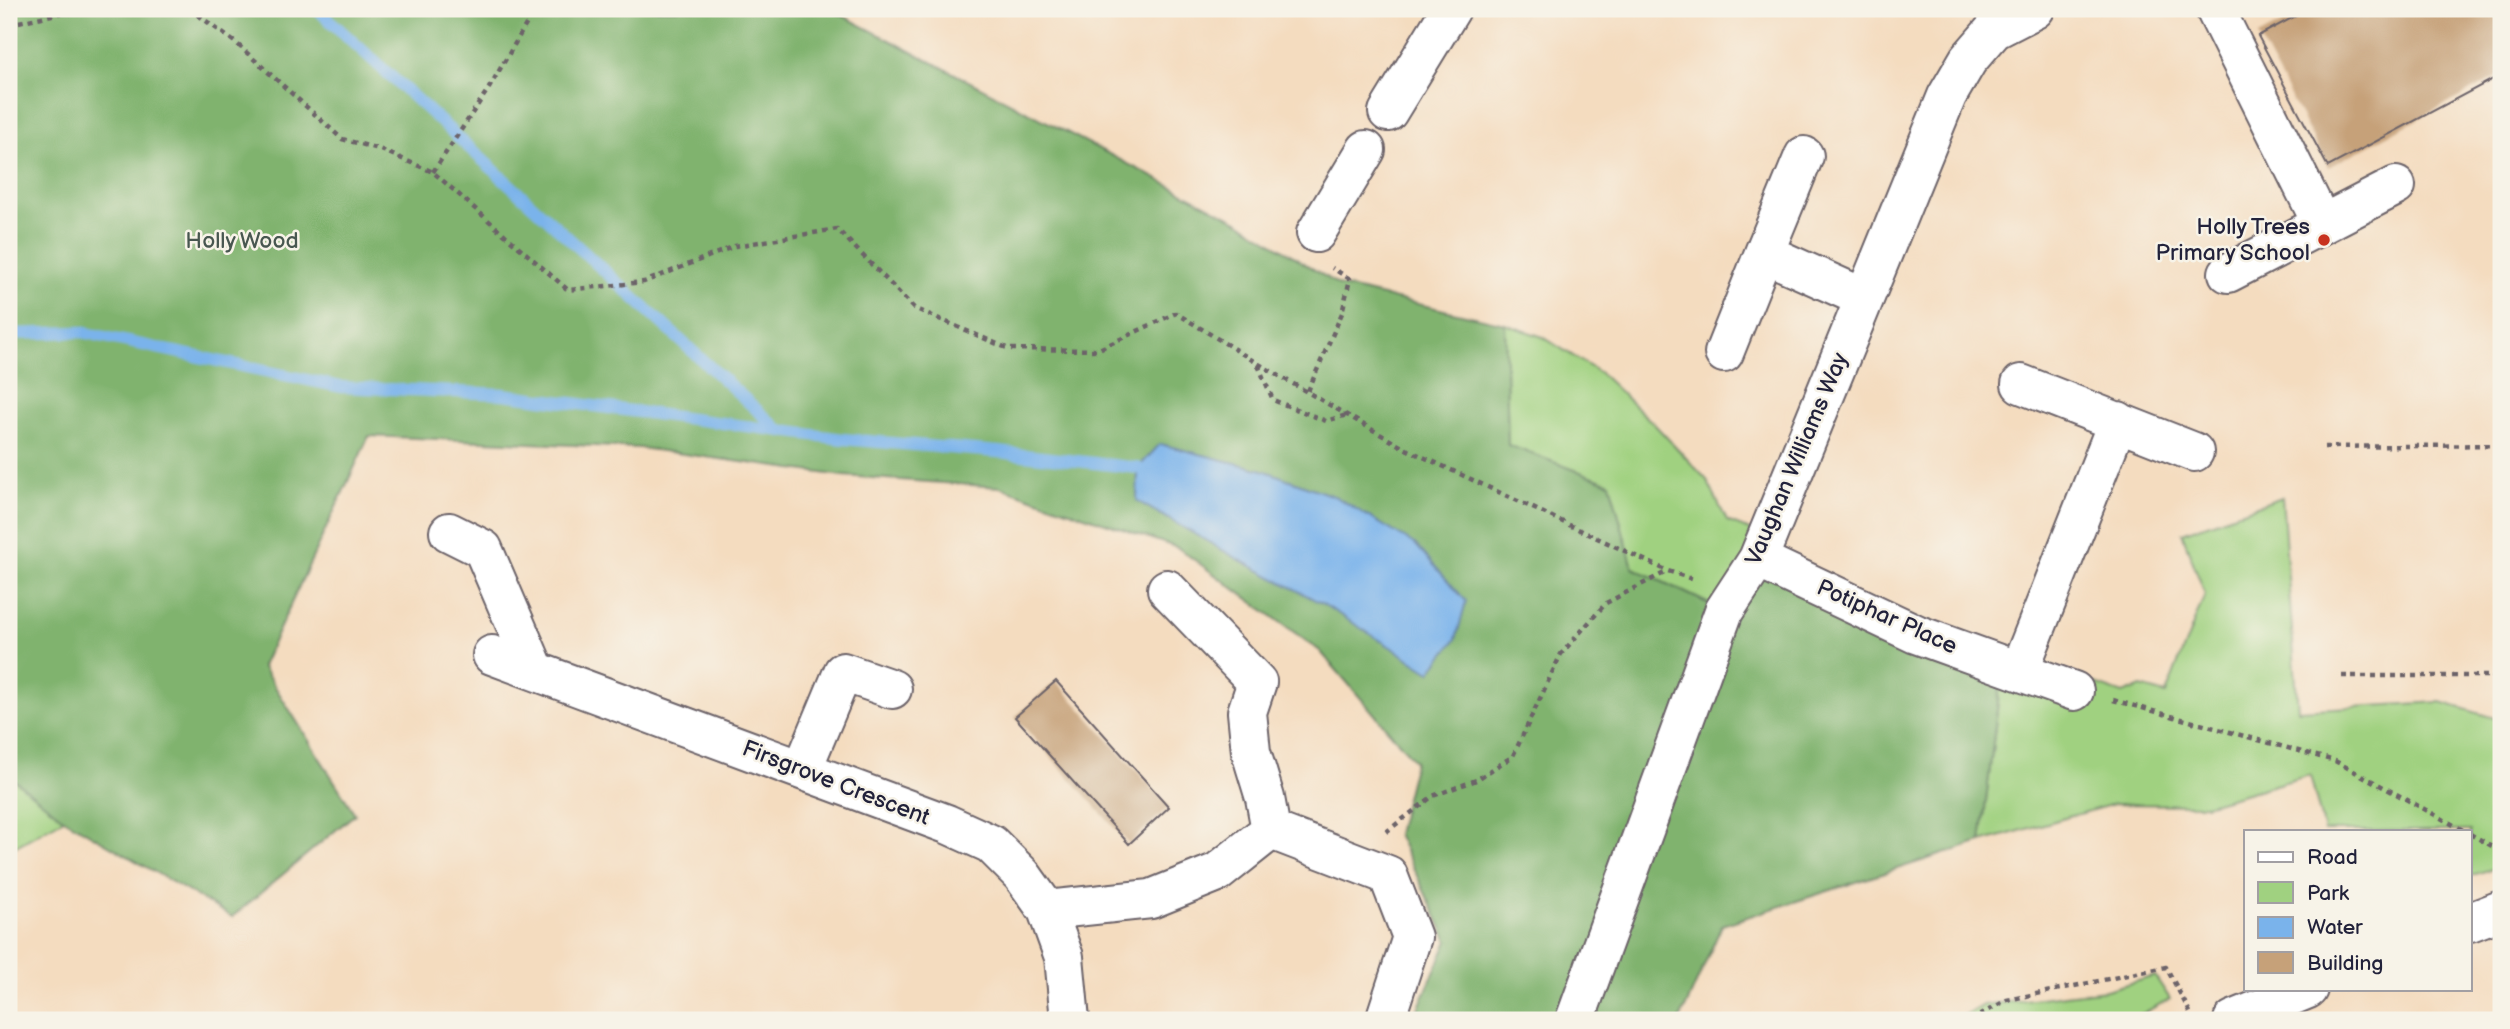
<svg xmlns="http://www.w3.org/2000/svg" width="2510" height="1029" font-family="'Balsamiq Sans',sans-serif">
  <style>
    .green { fill: #a0d180; stroke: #617a5e; stroke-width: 2 }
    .forest { fill: #80b36e; stroke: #516a54; stroke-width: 2 }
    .water { fill: #7ab3eb; stroke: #4e6a93; stroke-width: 2 }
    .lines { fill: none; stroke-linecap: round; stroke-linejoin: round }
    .stream { stroke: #7ab3eb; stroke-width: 12 }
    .building { fill: #c6a179 }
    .minor-casing { stroke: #6c6369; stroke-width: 42 }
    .path { stroke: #6c6369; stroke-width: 4.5; stroke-dasharray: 5 5; stroke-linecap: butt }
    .minor { stroke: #fff; stroke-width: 38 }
    .poi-dot { fill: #c8321e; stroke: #f7f3e8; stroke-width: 2.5 }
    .labels { text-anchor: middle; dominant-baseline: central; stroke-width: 5; stroke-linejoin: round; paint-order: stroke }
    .poi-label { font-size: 23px; fill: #22223b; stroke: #f7f3e8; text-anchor: end }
    .park-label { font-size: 23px; fill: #485750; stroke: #f7f3e8 }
    .street-label { font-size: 23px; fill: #22223b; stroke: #f7f3e8 }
  </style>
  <rect width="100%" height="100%" fill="#f7f3e8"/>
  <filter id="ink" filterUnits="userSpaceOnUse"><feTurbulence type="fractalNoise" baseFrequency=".0143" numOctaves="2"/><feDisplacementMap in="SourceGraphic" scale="14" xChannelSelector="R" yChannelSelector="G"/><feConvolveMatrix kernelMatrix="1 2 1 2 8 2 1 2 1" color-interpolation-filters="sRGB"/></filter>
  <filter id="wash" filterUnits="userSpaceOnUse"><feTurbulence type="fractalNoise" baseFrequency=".00686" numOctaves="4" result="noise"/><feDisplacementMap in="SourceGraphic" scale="28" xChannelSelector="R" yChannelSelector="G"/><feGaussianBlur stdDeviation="1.57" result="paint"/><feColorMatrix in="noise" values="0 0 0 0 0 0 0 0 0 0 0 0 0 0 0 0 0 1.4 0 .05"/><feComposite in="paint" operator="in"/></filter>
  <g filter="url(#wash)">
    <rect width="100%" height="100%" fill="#f4dcbf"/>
    <path class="green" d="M 1505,324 L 1543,337 L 1600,373 L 1655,425 L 1707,480 L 1727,521 L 1767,537 L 1724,611 L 1633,568 L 1610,483 L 1508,446 Z
      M 2282,497 L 2298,710 L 2441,702 L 2501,720 L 2501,866 L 2470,876 L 2470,831 L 2324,831 L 2310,775 L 2205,805 L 2114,804 L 1981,842 L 2004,652 L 2123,694 L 2141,687 L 2166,694 L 2205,594 L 2182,533 Z
      M 9,742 L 64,819 L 9,850 Z
      M 2155,976 L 2170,999 L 2130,1020 L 1957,1020 L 1983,1005 L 2106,990 Z"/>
    <path class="forest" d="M 9,9 L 830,9 L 1240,222 L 1340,286 L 1505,324 L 1508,445 L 1610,483 L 1633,568 L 1724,611 L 1758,559 L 2004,652 L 1981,842 L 1722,925 L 1680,1020 L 1413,1020 L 1448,941 L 1397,834 L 1415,761 L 1320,651 L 1178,548 L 1000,487 L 843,476 L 640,448 L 369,436 L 262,666 L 355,814 L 232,917 L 64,819 L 9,776 Z"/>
    <path class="water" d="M 1160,444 L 1263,470 L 1336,497 L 1416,545 L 1466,601 L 1456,639 L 1430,672 L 1323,604 L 1240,560 L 1137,501 L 1138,468 Z"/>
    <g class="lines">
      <path class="stream" d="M 317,9 L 779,430
        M 9,334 L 81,332 L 341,387 L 503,394 L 843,439 L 998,452 L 1138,468"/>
    </g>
    <g id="blocks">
      <path class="building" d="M 2309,9 L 2501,9 L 2501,75 L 2328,167 L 2258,36 Z
        M 1056,681 L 1169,807 L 1129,844 L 1015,717 Z"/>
    </g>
  </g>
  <g filter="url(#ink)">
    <use href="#blocks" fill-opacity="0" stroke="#6c6369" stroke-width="2"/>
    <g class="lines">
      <g class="minor-casing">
        <path id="minor" d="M 2215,9 L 2322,224
          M 1388,112 L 1451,9
          M 1316,233 L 1366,150
          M 1764,253 L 1804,156
          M 2228,273 L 2396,186
          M 1724,353 L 1764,253 L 1864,298
          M 2021,384 L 2194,452
          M 449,532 L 483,549 L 535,670
          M 1758,559 L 1916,634 L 2074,691
          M 492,655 L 947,824 L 991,844 L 1022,875 L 1047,910 L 1064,957 L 1070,1020
          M 2019,671 L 2118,421
          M 802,770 L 843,672 L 892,689
          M 1271,830 L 1388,875 L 1412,937 L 1385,1020
          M 1047,910 L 1151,899 L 1218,872 L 1271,830 L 1265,798 L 1251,752 L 1247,712 L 1257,682 L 1167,589
          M 2470,922 L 2501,910
          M 1575,1020 L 1724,611 L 1758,559 L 1947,96 L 1968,60 L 1994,30 L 2035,9
          M 2233,1020 L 2308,989"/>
      </g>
      <path class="path" d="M 190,9 L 236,43 L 342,139 L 379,149 L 433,172 L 568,290 L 644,282 L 735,246 L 837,229 L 914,308 L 1009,349 L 1097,350 L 1176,313 L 1257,363 L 1404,448 L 1668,571
        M 9,24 L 80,9
        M 433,172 L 489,88 L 535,9
        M 1258,365 L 1273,400 L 1326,421 L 1347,415
        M 1308,391 L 1342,313 L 1350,279 L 1332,268
        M 2324,447 L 2501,445
        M 2342,676 L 2492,676 L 2501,679
        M 2113,700 L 2335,761 L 2465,831
        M 1386,832 L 1433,796 L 1476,780 L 1513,756 L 1561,654 L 1606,603 L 1668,571 L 1695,580
        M 2470,834 L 2501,851
        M 1971,1020 L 2007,1000 L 2166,967 L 2192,1016"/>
      <use href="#minor" class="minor"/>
    </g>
  </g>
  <circle class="poi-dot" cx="2324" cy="240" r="7"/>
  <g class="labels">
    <g class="poi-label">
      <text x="2310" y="227">Holly Trees<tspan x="2310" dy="26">Primary School</tspan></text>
    </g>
    <g class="park-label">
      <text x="242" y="241">Holly Wood</text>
    </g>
    <g class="street-label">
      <text transform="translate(1797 459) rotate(-67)">Vaughan Williams Way</text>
      <text transform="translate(1887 617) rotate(24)">Potiphar Place</text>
      <text transform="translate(836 783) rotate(21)">Firsgrove Crescent</text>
    </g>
  </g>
  <rect width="2510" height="1029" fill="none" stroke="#f7f3e8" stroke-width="35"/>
  <rect x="2244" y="830" width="228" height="161" fill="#f7f3e8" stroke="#a29fa3" stroke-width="2"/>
  <rect x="2258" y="852" width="35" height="10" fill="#ffffff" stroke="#a29fa3" stroke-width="2"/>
  <text x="2307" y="864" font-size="21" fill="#22223b">Road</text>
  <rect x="2258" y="882" width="35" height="21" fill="#a0d180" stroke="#a29fa3" stroke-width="2"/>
  <text x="2307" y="900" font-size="21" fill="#22223b">Park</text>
  <rect x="2258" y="917" width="35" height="21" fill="#7ab3eb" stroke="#a29fa3" stroke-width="2"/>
  <text x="2307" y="934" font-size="21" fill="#22223b">Water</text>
  <rect x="2258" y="952" width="35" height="21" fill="#c6a179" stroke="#a29fa3" stroke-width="2"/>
  <text x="2307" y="970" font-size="21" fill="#22223b">Building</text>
</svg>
